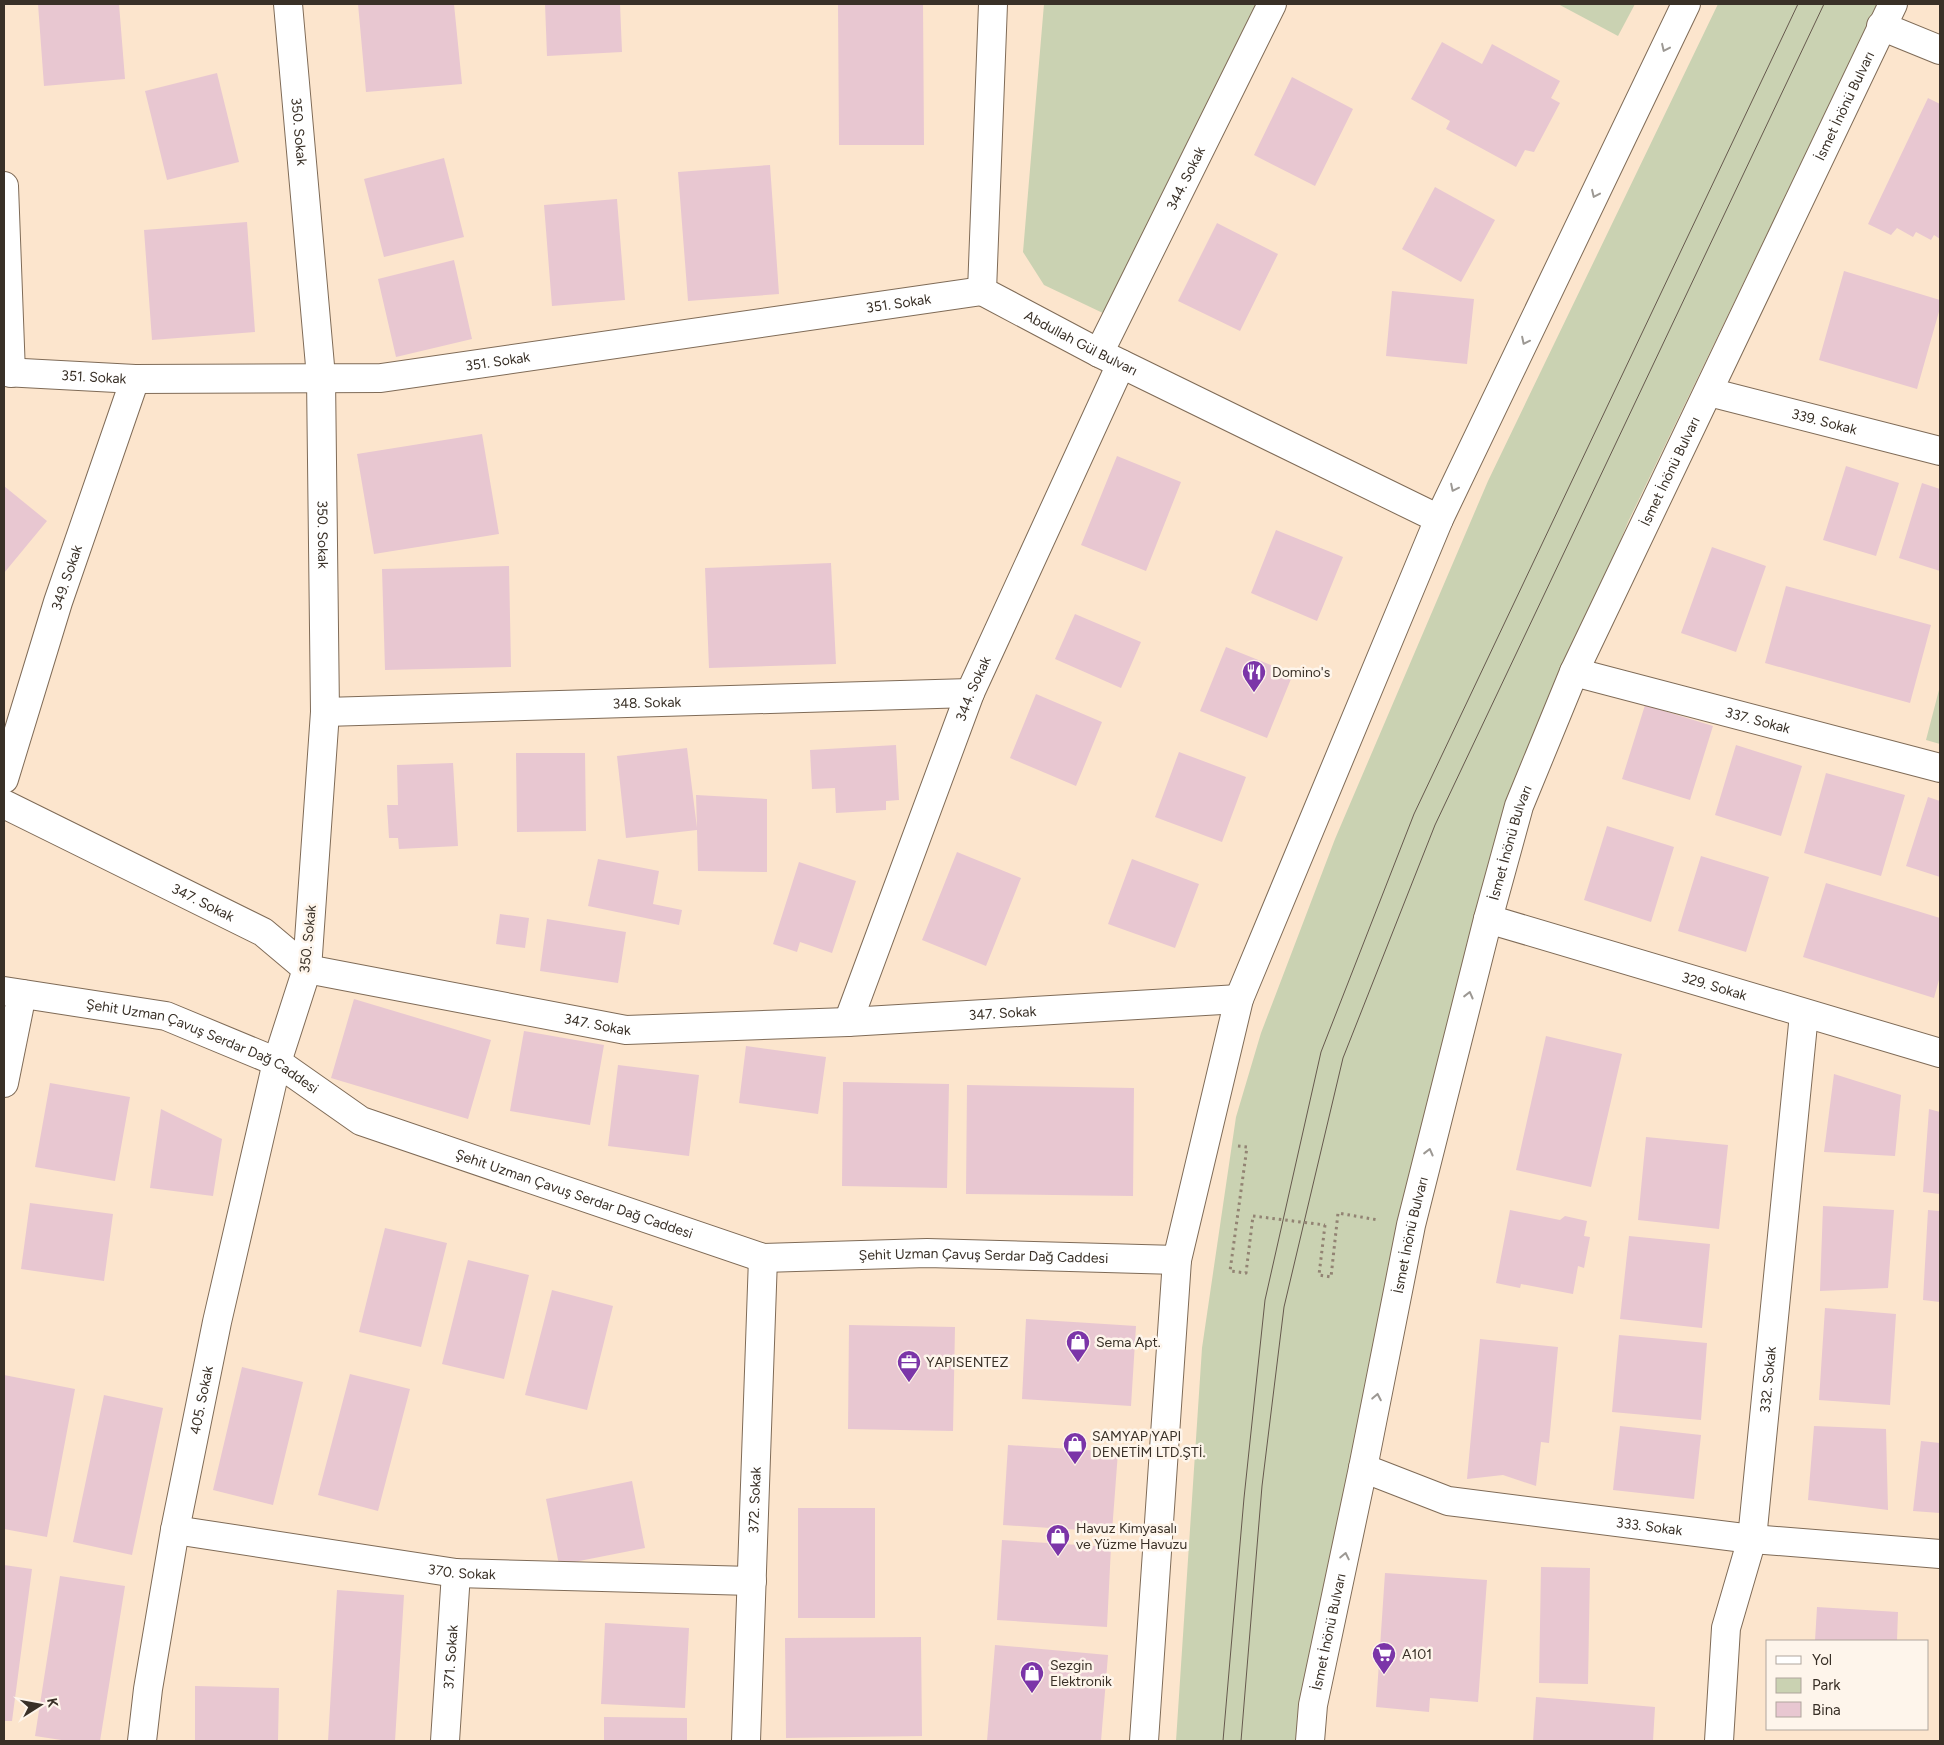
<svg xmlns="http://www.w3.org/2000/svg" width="1944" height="1745" font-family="Figtree,sans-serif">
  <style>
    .green { fill: #cad2b2 }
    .building { fill: #e8c7d1 }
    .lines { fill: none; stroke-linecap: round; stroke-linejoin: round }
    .street-casing { stroke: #7f6b57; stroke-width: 30 }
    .secondary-casing { stroke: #7f6b57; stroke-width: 30 }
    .primary-casing { stroke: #7f6b57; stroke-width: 30 }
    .path { stroke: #928373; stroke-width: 3; stroke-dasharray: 2.5 4; stroke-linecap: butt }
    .street { stroke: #fff; stroke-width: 28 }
    .secondary { stroke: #fff; stroke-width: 28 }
    .primary { stroke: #fff; stroke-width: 28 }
    .tram { stroke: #66594d; stroke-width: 1 }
    .path-bridge { stroke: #928373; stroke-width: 3; stroke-dasharray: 2.5 4; stroke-linecap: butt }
    .oneway { stroke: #9c9893 }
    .labels { text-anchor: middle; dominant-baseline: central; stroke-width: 5; stroke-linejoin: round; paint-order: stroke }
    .street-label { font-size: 14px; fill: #393027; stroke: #fef5eb }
    .poi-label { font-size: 14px; fill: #393027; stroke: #fef5eb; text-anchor: start }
  </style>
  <rect width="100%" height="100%" fill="#fce5cd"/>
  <path class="green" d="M 1044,4 L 1259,4 L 1107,315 L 1044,285 L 1023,252 Z
    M 1558,4 L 1635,4 L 1618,36 Z
    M 1718,4 L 1878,4 L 1628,522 L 1507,815 L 1299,1741 L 1176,1741 L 1202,1348 L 1236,1117 L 1261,1033 L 1335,839 L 1488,481 Z
    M 1940,686 L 1940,744 L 1926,740 Z"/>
  <path class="building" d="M 38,4 L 119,4 L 125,79 L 44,86 Z
    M 358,4 L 454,4 L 462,84 L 366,92 Z
    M 545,4 L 620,4 L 622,52 L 547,56 Z
    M 838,4 L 923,4 L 924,145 L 839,145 Z
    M 1442,42 L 1482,64 L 1492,44 L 1560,81 L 1551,98 L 1560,103 L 1534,152 L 1525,150 L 1516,167 L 1446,129 L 1450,121 L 1411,99 Z
    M 217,73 L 239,162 L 167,180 L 145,91 Z
    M 1292,77 L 1353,109 L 1315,186 L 1254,155 Z
    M 1928,98 L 1940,104 L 1940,239 L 1934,235 L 1931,240 L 1916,232 L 1913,237 L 1897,228 L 1891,235 L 1868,224 Z
    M 444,158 L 464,237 L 384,257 L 364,179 Z
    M 770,165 L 779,294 L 688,301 L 678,172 Z
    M 1435,187 L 1495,220 L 1461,282 L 1402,249 Z
    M 617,199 L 625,300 L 552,306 L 544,205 Z
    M 247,222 L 255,332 L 152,340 L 144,230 Z
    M 1217,223 L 1278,254 L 1240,331 L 1178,301 Z
    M 454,260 L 472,339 L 396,357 L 378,279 Z
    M 1844,271 L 1940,300 L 1940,308 L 1917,389 L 1819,360 Z
    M 1392,291 L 1474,299 L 1467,364 L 1386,356 Z
    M 482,434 L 499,534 L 374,554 L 357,454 Z
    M 1117,456 L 1181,482 L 1146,571 L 1081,545 Z
    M 1846,466 L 1899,483 L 1876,556 L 1823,540 Z
    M 1922,483 L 1940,489 L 1940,571 L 1899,558 Z
    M 4,486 L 47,521 L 4,573 Z
    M 1276,530 L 1343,557 L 1317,621 L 1251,593 Z
    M 1712,547 L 1766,566 L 1736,652 L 1681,633 Z
    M 831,563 L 836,664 L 709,668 L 705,568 Z
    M 509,566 L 511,667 L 385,670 L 382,569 Z
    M 1786,586 L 1931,625 L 1910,703 L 1765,663 Z
    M 1075,614 L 1141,642 L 1121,688 L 1055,659 Z
    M 1226,647 L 1293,674 L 1267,738 L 1200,711 Z
    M 1036,694 L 1102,722 L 1076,786 L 1010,758 Z
    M 1645,705 L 1713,726 L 1690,800 L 1622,779 Z
    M 896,745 L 899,800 L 886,801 L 886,810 L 836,813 L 835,788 L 812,789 L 810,750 Z
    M 1736,745 L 1802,766 L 1781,836 L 1715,815 Z
    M 687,748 L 697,828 L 696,795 L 767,799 L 767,872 L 698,871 L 697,830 L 626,838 L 617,756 Z
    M 1179,752 L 1246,777 L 1222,842 L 1155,817 Z
    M 516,753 L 585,753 L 586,831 L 517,832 Z
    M 453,763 L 458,846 L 399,849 L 398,838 L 389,838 L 387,805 L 398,805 L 397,765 Z
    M 1826,773 L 1905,795 L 1881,876 L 1804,853 Z
    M 1928,797 L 1940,801 L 1940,877 L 1906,866 Z
    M 1607,826 L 1674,847 L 1651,922 L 1584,900 Z
    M 957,852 L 1021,878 L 986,966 L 922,940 Z
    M 1701,856 L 1769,877 L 1746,952 L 1678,931 Z
    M 598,859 L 659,871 L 653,904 L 682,910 L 679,925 L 588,906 Z
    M 1132,859 L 1199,884 L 1175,948 L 1108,924 Z
    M 799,862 L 856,881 L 832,953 L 800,942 L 797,952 L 773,944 Z
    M 1826,883 L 1940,918 L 1940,976 L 1934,998 L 1803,957 Z
    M 500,914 L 529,918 L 525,948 L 496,944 Z
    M 547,919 L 626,932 L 618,983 L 540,971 Z
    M 354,999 L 491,1040 L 468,1119 L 331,1078 Z
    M 524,1031 L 604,1045 L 590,1125 L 510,1111 Z
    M 1546,1036 L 1622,1054 L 1591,1187 L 1516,1170 Z
    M 746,1046 L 826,1057 L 818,1114 L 739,1103 Z
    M 618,1065 L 699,1075 L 689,1156 L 608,1146 Z
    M 1834,1074 L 1901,1095 L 1895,1156 L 1824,1152 Z
    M 843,1082 L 949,1084 L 947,1188 L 842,1186 Z
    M 50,1083 L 130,1097 L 115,1181 L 35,1167 Z
    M 967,1085 L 1134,1088 L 1133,1196 L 966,1194 Z
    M 161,1109 L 222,1139 L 213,1196 L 150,1188 Z
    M 1929,1109 L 1940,1112 L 1940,1194 L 1923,1192 Z
    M 1646,1137 L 1728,1145 L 1719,1229 L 1638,1220 Z
    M 30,1203 L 113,1214 L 104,1281 L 21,1269 Z
    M 1823,1206 L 1894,1210 L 1888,1288 L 1820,1291 Z
    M 1510,1210 L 1560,1220 L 1565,1216 L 1587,1221 L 1584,1236 L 1590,1237 L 1584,1268 L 1578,1266 L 1573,1294 L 1521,1284 L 1520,1288 L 1496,1283 Z
    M 1928,1210 L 1940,1211 L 1940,1302 L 1923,1300 Z
    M 385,1228 L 447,1243 L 421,1347 L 359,1332 Z
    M 1629,1236 L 1710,1244 L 1702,1328 L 1620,1319 Z
    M 468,1260 L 529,1275 L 504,1379 L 442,1364 Z
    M 552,1290 L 613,1306 L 587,1410 L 525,1395 Z
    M 1825,1308 L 1896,1314 L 1890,1405 L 1819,1400 Z
    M 1026,1319 L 1136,1326 L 1131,1406 L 1022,1399 Z
    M 849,1325 L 955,1327 L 953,1431 L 848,1429 Z
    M 1619,1335 L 1707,1343 L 1701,1420 L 1612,1412 Z
    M 1480,1339 L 1558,1347 L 1549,1443 L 1541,1442 L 1536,1486 L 1503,1475 L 1467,1479 Z
    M 242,1367 L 303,1382 L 273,1505 L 213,1490 Z
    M 350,1374 L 410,1389 L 378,1511 L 318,1495 Z
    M 4,1375 L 75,1389 L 47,1537 L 4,1529 Z
    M 104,1395 L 163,1408 L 132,1555 L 73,1542 Z
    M 1620,1426 L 1701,1435 L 1694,1499 L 1613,1490 Z
    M 1814,1426 L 1886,1429 L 1888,1510 L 1808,1500 Z
    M 1921,1441 L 1940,1443 L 1940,1513 L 1913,1511 Z
    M 1008,1445 L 1118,1452 L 1112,1532 L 1003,1525 Z
    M 632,1481 L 645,1548 L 559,1565 L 546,1499 Z
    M 798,1508 L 875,1508 L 875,1618 L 798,1618 Z
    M 1002,1540 L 1111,1547 L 1107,1627 L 997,1620 Z
    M 4,1565 L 32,1569 L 12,1721 L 4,1721 Z
    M 1541,1567 L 1590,1568 L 1588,1684 L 1539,1683 Z
    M 1385,1573 L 1487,1580 L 1478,1702 L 1430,1698 L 1429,1712 L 1376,1707 Z
    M 60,1576 L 125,1586 L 100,1741 L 68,1741 L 35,1736 Z
    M 337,1590 L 404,1595 L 395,1741 L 328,1741 Z
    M 1817,1607 L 1898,1612 L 1897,1641 L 1815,1641 Z
    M 605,1623 L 689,1628 L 685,1708 L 601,1704 Z
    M 921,1637 L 922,1736 L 786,1738 L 785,1638 Z
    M 995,1645 L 1108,1655 L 1101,1741 L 987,1741 Z
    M 195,1686 L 279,1688 L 278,1741 L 195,1741 Z
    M 1536,1697 L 1655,1707 L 1653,1741 L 1533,1741 Z
    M 604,1717 L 687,1718 L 687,1741 L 604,1741 Z"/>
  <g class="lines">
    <g class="street-casing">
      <g id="street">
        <path d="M 1881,26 L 1940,50"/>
        <path d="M 4,186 L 11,373"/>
        <path id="s1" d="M 1099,353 L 1272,4"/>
        <path id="s2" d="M 1709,392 L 1940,451"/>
        <path id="s3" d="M 1574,672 L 1940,768"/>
        <path id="s4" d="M 325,712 L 970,693"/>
        <path id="s5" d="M 4,779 L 58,602 L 135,379"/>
        <path id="s6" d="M 4,804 L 263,932 L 307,969 L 626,1030 L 848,1022 L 1239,999"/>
        <path id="s7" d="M 848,1022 L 970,693 L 1121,364"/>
        <path d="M 4,1083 L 22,994"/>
        <path id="s8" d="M 1363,1468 L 1448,1501 L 1752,1539 L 1940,1554"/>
        <path id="s9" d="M 175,1530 L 456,1573 L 752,1581"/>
        <path id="s10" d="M 142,1741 L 148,1689 L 175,1530 L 217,1322 L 277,1062 L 307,969"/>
        <path id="s11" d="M 445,1741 L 456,1573"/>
        <path id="s12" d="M 1719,1741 L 1726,1628 L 1752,1539 L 1804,1014"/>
      </g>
    </g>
    <g class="secondary-casing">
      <g id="secondary">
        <path id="s13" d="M 288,4 L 321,377 L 325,712 L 307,969"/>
        <path id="s14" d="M 993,4 L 982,291 L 1099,353 L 1439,519"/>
        <path id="s15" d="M 4,372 L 135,379 L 381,378 L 982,291"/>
        <path id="s16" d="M 1488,919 L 1940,1053"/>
        <path id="s17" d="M 4,991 L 166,1016 L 277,1062 L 361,1121 L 763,1258 L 927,1253 L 1177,1260"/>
        <path id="s18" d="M 746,1741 L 763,1258"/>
      </g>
    </g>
    <g class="primary-casing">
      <g id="primary">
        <path d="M 1144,1741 L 1177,1260 L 1239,999 L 1439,519 L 1686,4"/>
        <path id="s19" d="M 1310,1741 L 1313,1705 L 1363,1468 L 1411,1225 L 1488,919 L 1519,806 L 1574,672 L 1893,4"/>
      </g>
    </g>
    <path class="path" d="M 1238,1146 L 1247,1147 L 1230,1271 L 1246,1273 L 1253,1216
      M 1325,1225 L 1319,1275 L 1331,1277 L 1338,1213 L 1378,1220"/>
    <use href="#street" class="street"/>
    <use href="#secondary" class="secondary"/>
    <use href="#primary" class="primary"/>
    <path class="tram" d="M 1223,1741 L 1244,1498 L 1265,1300 L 1321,1052 L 1414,814 L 1798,4
      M 1241,1741 L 1262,1486 L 1284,1307 L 1343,1058 L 1435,825 L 1824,4"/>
    <path class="path-bridge" d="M 1253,1216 L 1325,1225"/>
  </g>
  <defs><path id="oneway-chevron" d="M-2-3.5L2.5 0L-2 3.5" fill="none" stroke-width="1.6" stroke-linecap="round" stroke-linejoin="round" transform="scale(1.25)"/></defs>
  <g class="oneway">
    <use href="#oneway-chevron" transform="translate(1665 48) rotate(115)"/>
    <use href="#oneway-chevron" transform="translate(1595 194) rotate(115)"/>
    <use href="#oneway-chevron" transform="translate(1525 341) rotate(116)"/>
    <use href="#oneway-chevron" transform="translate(1454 488) rotate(116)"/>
    <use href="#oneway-chevron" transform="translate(1469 995) rotate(-76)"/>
    <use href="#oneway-chevron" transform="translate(1429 1152) rotate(-76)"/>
    <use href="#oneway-chevron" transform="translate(1377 1397) rotate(-79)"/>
    <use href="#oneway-chevron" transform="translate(1345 1556) rotate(-78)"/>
  </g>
  <defs>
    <g id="restaurant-pin" transform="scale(1.25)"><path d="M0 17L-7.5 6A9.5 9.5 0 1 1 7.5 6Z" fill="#7b35a8" stroke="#fef5eb"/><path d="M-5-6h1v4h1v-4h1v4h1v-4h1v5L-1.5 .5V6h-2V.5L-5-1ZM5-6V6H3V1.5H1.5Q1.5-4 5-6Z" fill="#fff"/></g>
    <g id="shop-pin" transform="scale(1.25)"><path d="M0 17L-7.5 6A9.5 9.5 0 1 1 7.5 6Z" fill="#7b35a8" stroke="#fef5eb"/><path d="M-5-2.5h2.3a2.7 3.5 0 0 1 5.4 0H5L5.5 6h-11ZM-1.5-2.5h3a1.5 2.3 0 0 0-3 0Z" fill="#fff"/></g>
    <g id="office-pin" transform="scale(1.25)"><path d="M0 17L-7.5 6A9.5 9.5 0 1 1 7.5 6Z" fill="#7b35a8" stroke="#fef5eb"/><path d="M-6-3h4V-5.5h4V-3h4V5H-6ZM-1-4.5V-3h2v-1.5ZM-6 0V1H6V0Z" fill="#fff"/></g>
    <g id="supermarket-pin" transform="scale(1.25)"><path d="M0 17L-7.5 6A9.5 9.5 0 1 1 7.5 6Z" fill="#7b35a8" stroke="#fef5eb"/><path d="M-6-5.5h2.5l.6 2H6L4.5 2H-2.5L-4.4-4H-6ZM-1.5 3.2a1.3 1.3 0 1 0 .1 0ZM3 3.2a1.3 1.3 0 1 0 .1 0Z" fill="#fff"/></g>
  </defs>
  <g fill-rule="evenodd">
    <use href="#restaurant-pin" x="1254" y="672"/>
    <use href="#shop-pin" x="1078" y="1342"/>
    <use href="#office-pin" x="909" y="1362"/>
    <use href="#shop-pin" x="1075" y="1444"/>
    <use href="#shop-pin" x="1058" y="1536"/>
    <use href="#supermarket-pin" x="1384" y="1654"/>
    <use href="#shop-pin" x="1032" y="1673"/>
  </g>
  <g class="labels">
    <g class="street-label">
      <text stroke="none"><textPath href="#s19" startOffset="1731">İsmet İnönü Bulvarı</textPath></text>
      <text stroke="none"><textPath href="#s13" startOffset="128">350. Sokak</textPath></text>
      <text stroke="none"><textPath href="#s1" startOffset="195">344. Sokak</textPath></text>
      <text stroke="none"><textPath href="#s15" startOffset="900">351. Sokak</textPath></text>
      <text stroke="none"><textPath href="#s14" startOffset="399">Abdullah Gül Bulvarı</textPath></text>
      <text stroke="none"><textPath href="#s15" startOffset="495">351. Sokak</textPath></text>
      <text stroke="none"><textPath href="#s15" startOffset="90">351. Sokak</textPath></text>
      <text stroke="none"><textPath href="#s2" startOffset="119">339. Sokak</textPath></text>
      <text stroke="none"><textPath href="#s19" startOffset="1326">İsmet İnönü Bulvarı</textPath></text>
      <text stroke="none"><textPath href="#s13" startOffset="532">350. Sokak</textPath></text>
      <text stroke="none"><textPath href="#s5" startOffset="211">349. Sokak</textPath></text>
      <text stroke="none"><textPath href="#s7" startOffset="356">344. Sokak</textPath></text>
      <text stroke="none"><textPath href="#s4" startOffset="322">348. Sokak</textPath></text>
      <text stroke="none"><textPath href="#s3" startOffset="190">337. Sokak</textPath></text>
      <text stroke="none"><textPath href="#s19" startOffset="921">İsmet İnönü Bulvarı</textPath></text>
      <text stroke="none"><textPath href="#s6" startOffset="222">347. Sokak</textPath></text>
      <text transform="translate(308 939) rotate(-84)">350. Sokak</text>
      <text stroke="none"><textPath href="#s16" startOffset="236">329. Sokak</textPath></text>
      <text stroke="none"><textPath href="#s6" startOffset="1048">347. Sokak</textPath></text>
      <text stroke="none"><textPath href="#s6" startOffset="642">347. Sokak</textPath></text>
      <text stroke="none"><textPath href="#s17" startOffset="208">Şehit Uzman Çavuş Serdar Dağ Caddesi</textPath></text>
      <text stroke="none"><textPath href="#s17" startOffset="612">Şehit Uzman Çavuş Serdar Dağ Caddesi</textPath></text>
      <text stroke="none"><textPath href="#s19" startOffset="516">İsmet İnönü Bulvarı</textPath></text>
      <text stroke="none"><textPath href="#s17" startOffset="1032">Şehit Uzman Çavuş Serdar Dağ Caddesi</textPath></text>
      <text stroke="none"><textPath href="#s12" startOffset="366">332. Sokak</textPath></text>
      <text stroke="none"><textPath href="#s10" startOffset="346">405. Sokak</textPath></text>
      <text stroke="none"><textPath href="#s18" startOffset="241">372. Sokak</textPath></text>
      <text stroke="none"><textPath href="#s8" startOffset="294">333. Sokak</textPath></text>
      <text stroke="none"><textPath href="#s9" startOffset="290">370. Sokak</textPath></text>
      <text stroke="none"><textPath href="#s19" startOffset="111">İsmet İnönü Bulvarı</textPath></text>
      <text stroke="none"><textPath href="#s11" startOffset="84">371. Sokak</textPath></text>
    </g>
    <g class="poi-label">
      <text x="1272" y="672">Domino's</text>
      <text x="1096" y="1342">Sema Apt.</text>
      <text x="926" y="1362">YAPISENTEZ</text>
      <text x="1092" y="1436">SAMYAP YAPI<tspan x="1092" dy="16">DENETİM LTD.ŞTİ.</tspan></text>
      <text x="1076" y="1528">Havuz Kimyasalı<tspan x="1076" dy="16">ve Yüzme Havuzu</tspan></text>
      <text x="1402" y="1654">A101</text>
      <text x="1050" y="1665">Sezgin<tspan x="1050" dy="16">Elektronik</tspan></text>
    </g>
  </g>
  <rect width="1944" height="1745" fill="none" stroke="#393027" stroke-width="10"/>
  <rect x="1766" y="1640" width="162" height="90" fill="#fef5eb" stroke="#afa69d"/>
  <rect x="1776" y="1656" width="25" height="8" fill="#ffffff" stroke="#afa69d"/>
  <text x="1812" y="1665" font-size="15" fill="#393027">Yol</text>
  <rect x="1776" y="1678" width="25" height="15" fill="#cad2b2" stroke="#afa69d"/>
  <text x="1812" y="1690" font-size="15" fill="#393027">Park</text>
  <rect x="1776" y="1702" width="25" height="15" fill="#e8c7d1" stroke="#afa69d"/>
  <text x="1812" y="1715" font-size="15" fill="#393027">Bina</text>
  <g transform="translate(40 1705) rotate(79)" stroke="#fef5eb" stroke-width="4" paint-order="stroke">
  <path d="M0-4L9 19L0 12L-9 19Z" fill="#393027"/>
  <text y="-8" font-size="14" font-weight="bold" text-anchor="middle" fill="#393027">K</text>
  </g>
</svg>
